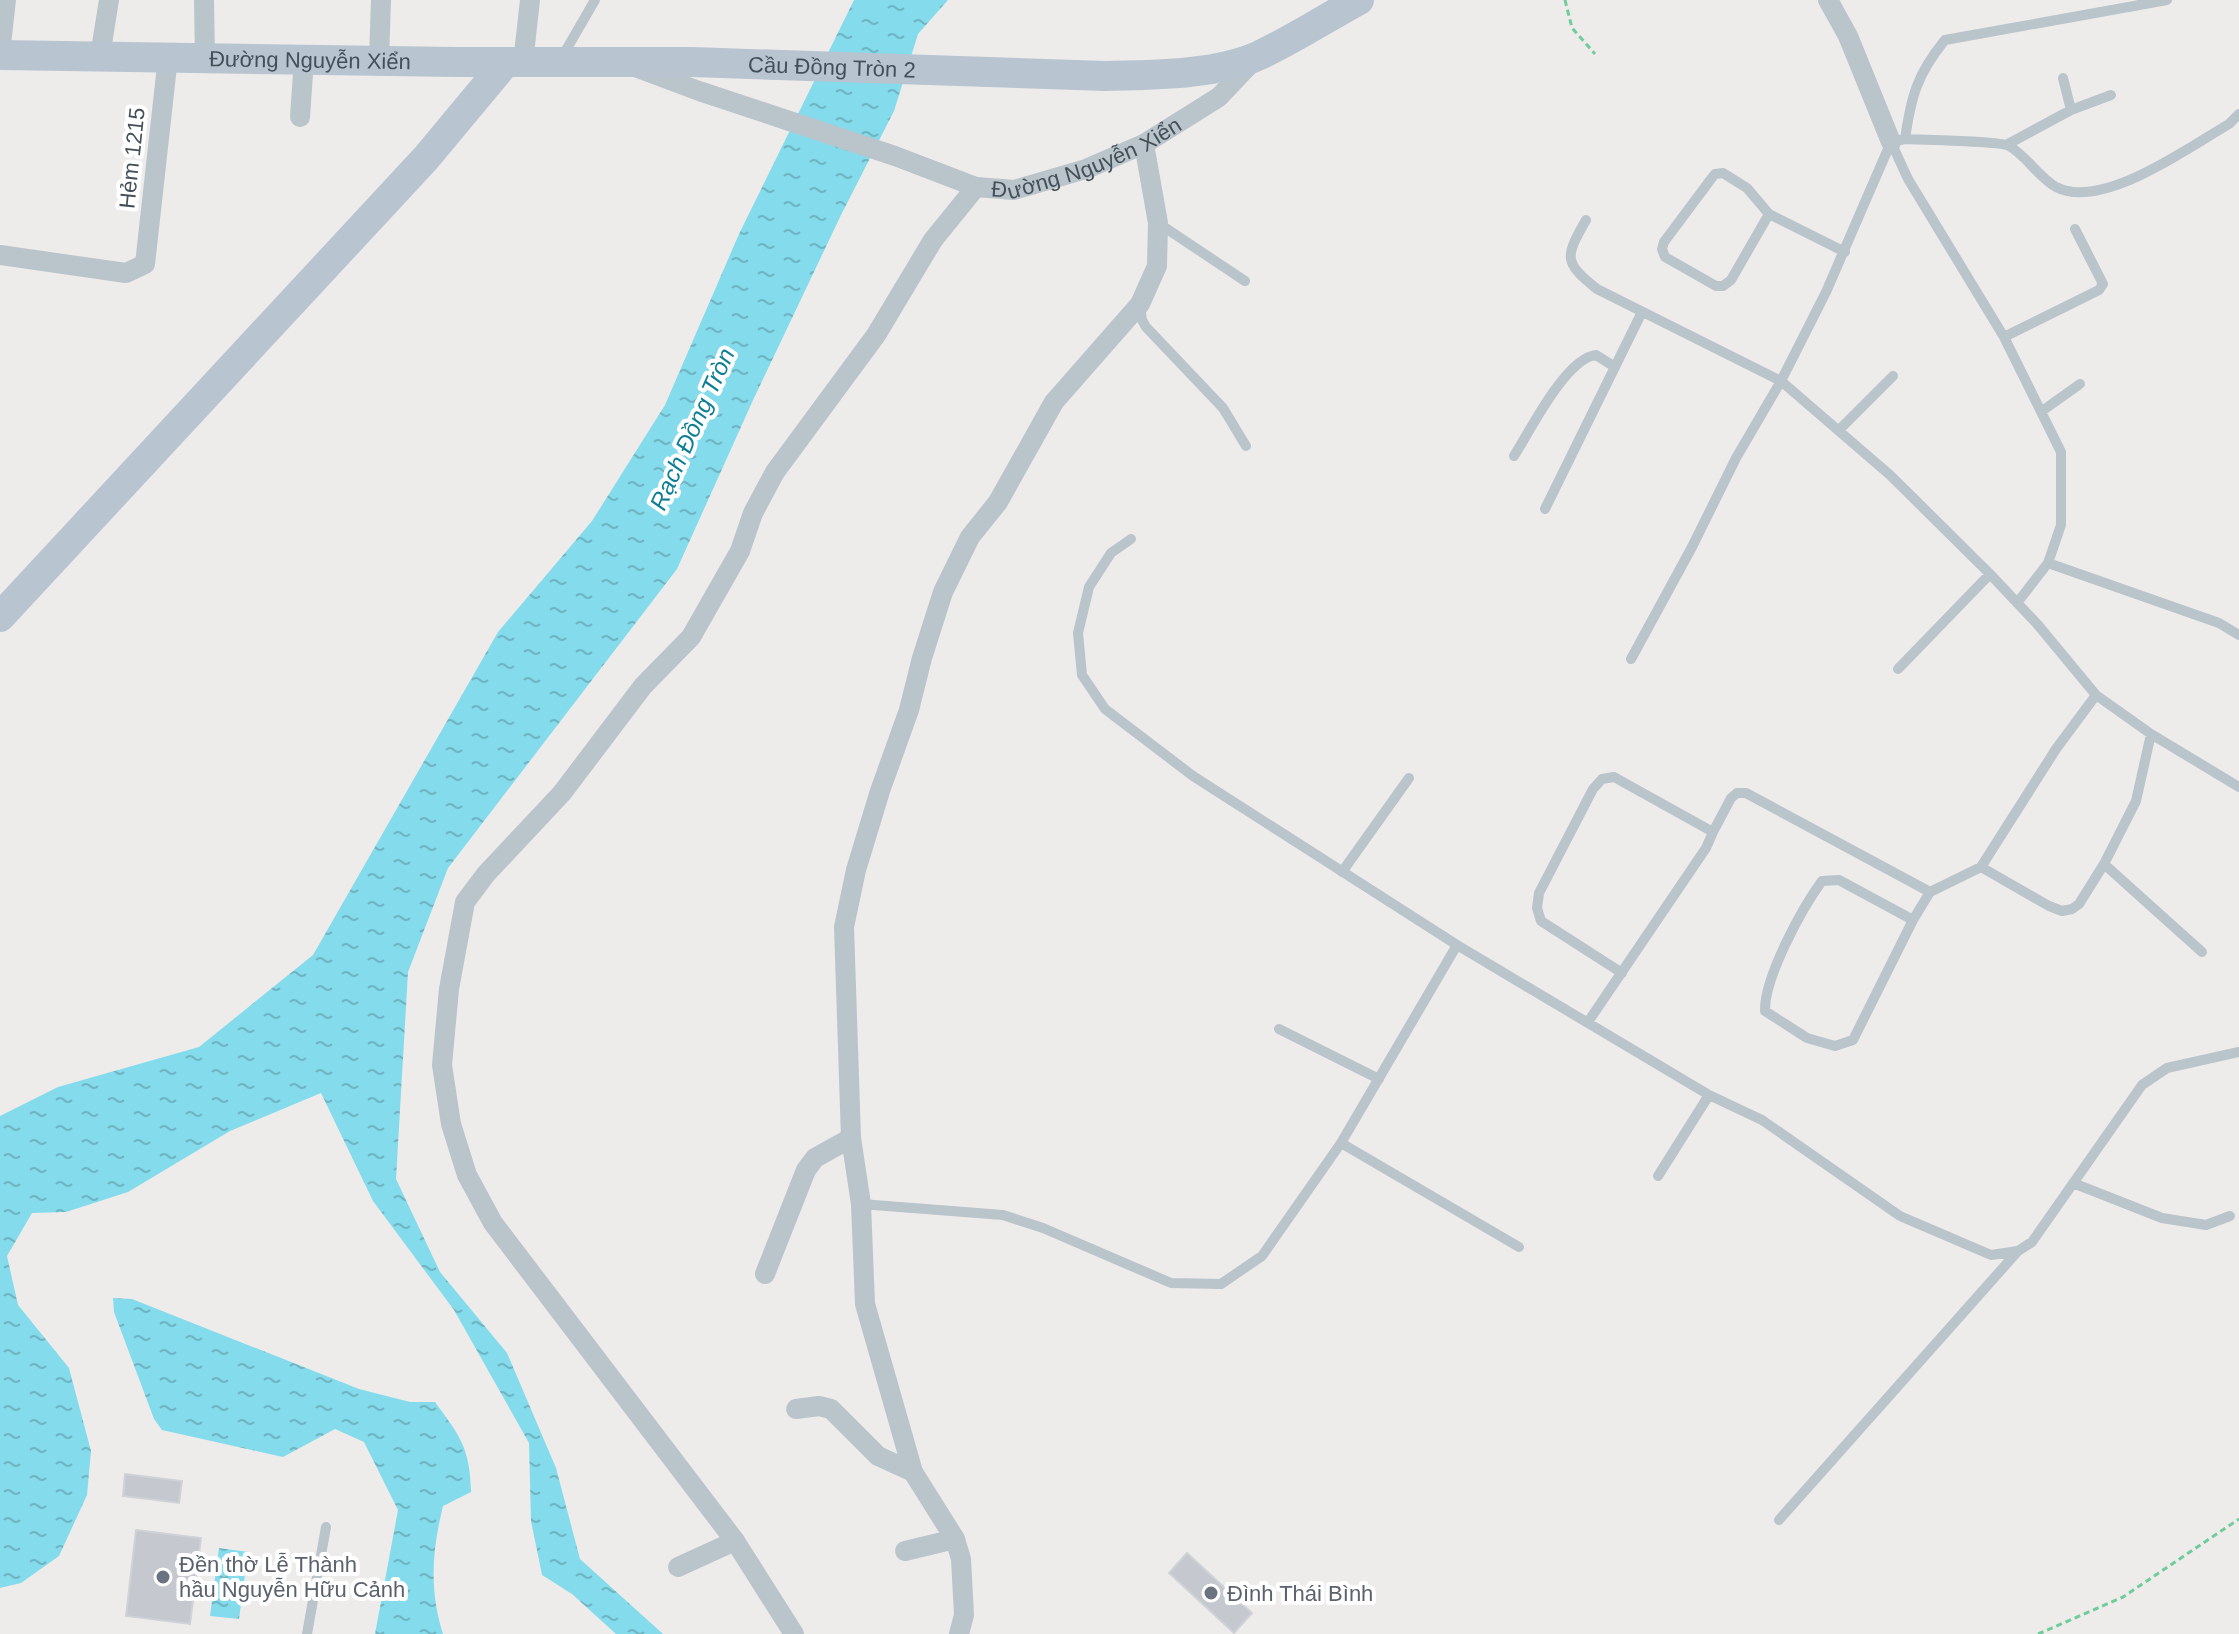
<svg xmlns="http://www.w3.org/2000/svg" width="2239" height="1634" font-family="Arial,sans-serif">
  <style>
    .water { fill: url(#water-ripples) }
    .building { fill: #c5c8ce; stroke: #cfd2d7; stroke-width: 2 }
    .lines { fill: none; stroke-linecap: round; stroke-linejoin: round }
    .path { stroke: #70cc9a; stroke-width: 3; stroke-dasharray: 6 4; stroke-linecap: butt }
    .lane { stroke: #b9c4cb; stroke-width: 10 }
    .street { stroke: #b9c4cb; stroke-width: 20 }
    .secondary { stroke: #b8c5d0; stroke-width: 30 }
    .worship-dot { fill: #6b7280; stroke: #fff; stroke-width: 3 }
    .labels { text-anchor: middle; dominant-baseline: central; stroke-width: 8; stroke-linejoin: round; paint-order: stroke }
    .street-label { font-size: 22px; fill: #445059; stroke: #fff }
    .worship-label { font-size: 22px; fill: #5b616d; stroke: #fff; text-anchor: start }
    .water-label { font-size: 24px; font-style: italic; fill: #0c7f95; stroke: #fff }
  </style>
  <defs>
    <pattern id="water-ripples" width="26" height="14" patternUnits="userSpaceOnUse" patternTransform="scale(2)"><rect width="26" height="14" fill="#84dbec"/><path d="M2 4q2-2 4 0t4 0M15 11q2-2 4 0t4 0" fill="none" stroke="#6eb4c2"/></pattern>
  </defs>
  <rect width="100%" height="100%" fill="#eeebeb"/>
  <path class="water" d="M 854,0 L 948,0 L 918,34 L 894,111 L 841,215 L 754,398 L 677,569 L 448,868 L 408,972 L 396,1179 L 440,1272 L 507,1353 L 556,1468 L 580,1559 L 663,1634 L 616,1634 L 572,1594 L 542,1575 L 531,1521 L 529,1443 L 454,1310 L 373,1201 L 321,1093 L 230,1131 L 128,1192 L 66,1212 L 32,1213 L 7,1256 L 18,1305 L 69,1368 L 91,1451 L 87,1495 L 59,1556 L 21,1583 L 0,1588 L 0,1116 L 58,1087 L 199,1047 L 313,955 L 498,632 L 592,521 L 665,405 L 739,234 Z
    M 113,1298 L 132,1299 L 359,1389 L 410,1402 L 435,1402 C 460,1436 470,1448 471,1492 L 443,1506 C 432,1551 429,1589 443,1634 L 375,1634 L 398,1510 L 364,1442 L 335,1429 L 283,1457 L 162,1430 L 154,1419 L 114,1312 Z
    M 219,1548 L 248,1552 L 239,1619 L 210,1616 Z"/>
  <path class="building" d="M 125,1474 L 182,1481 L 179,1503 L 123,1496 Z
    M 136,1530 L 201,1538 L 190,1624 L 126,1616 Z
    M 1187,1553 L 1252,1613 L 1234,1633 L 1169,1573 Z"/>
  <g class="lines">
    <path class="path" d="M 1565,0 L 1572,28 L 1595,54
      M 2038,1634 L 2123,1597 L 2239,1519"/>
    <path class="lane" d="M 562,57 L 595,0
      M 2071,110 L 2111,95
      M 1905,139 C 1911,97 1917,74 1945,40 L 2167,0
      M 1891,142 L 1908,179 L 2004,337 L 2061,452 L 2061,525 L 2048,563
      M 1891,142 L 1905,139 C 1922,140 2001,141 2009,146 C 2027,156 2038,177 2056,187 C 2102,211 2189,147 2229,124 L 2239,114
      M 2008,144 L 2071,110 L 2063,78
      M 1769,214 L 1731,280 L 1723,286 L 1716,286 L 1665,257 L 1662,249 L 1664,242 L 1711,179 L 1715,174 L 1723,173 L 1747,188 L 1769,214 L 1845,252
      M 1586,220 C 1565,257 1563,262 1597,289 L 1781,381 L 1890,475 L 1990,574 L 2038,625 L 2096,695
      M 1158,223 L 1245,281
      M 1140,307 L 1142,320 L 1146,327 L 1223,408 L 1246,446
      M 2004,337 L 2099,290 L 2103,284 L 2075,229
      M 2042,411 L 2080,384
      M 1839,430 L 1893,376
      M 1514,456 C 1530,431 1566,358 1596,355 L 1615,367
      M 1545,509 L 1642,312
      M 1131,539 L 1111,553 L 1089,587 L 1078,633 L 1082,675 L 1105,709 L 1193,776 L 1457,945 L 1709,1095 L 1762,1120 L 1900,1216 L 1991,1255 L 2018,1251 L 2032,1242 L 2142,1085 L 2167,1068 L 2239,1052
      M 2017,603 L 2048,563 L 2219,623 L 2239,635
      M 1631,659 L 1692,547 L 1736,458 L 1781,381 L 1826,292 L 1891,142
      M 1898,669 L 1990,574
      M 2151,734 L 2239,787
      M 1713,832 L 1731,798 L 1737,793 L 1746,793 L 1930,892
      M 2104,864 L 2202,952
      M 1342,872 L 1409,778
      M 1913,920 L 1839,880 L 1822,881 C 1802,908 1764,978 1765,1011 L 1807,1038 L 1835,1046 L 1853,1040 L 1913,920 L 1930,892 L 1981,867 L 2056,749 L 2096,695 L 2151,734 L 2136,801 L 2104,864 L 2079,904 L 2072,909 L 2062,911 L 2049,906 L 1981,867
      M 1588,1022 L 1706,848 L 1713,832 L 1614,777 L 1602,779 L 1593,789 L 1539,893 L 1537,908 L 1541,921 L 1622,973
      M 1279,1029 L 1379,1079
      M 1341,1143 L 1519,1247
      M 1658,1176 L 1709,1095
      M 2073,1183 L 2162,1218 L 2206,1225 L 2230,1216
      M 861,1204 L 1003,1215 L 1043,1228 L 1171,1283 L 1221,1284 L 1262,1256 L 1341,1143 L 1457,945
      M 1779,1520 L 2018,1251
      M 307,1634 L 326,1527"/>
    <g class="street">
      <path d="M 204,0 L 205,58"/>
      <path d="M 1828,0 L 1848,36 L 1891,142"/>
      <path d="M 0,53 L 6,0"/>
      <path d="M 100,56 L 109,0"/>
      <path d="M 379,60 L 381,0"/>
      <path d="M 523,63 L 530,0"/>
      <path id="s1" d="M 635,67 L 699,91 L 895,156 L 976,187 L 1014,190 L 1086,169 L 1144,144 L 1219,97 L 1253,61"/>
      <path d="M 300,117 L 304,59"/>
      <path d="M 0,255 L 126,273 L 145,264 L 168,57"/>
      <path d="M 765,1274 L 806,1170 L 815,1158 L 851,1138"/>
      <path d="M 796,1409 L 819,1406 L 831,1409 L 878,1456 L 913,1472"/>
      <path d="M 905,1551 L 955,1539"/>
      <path d="M 678,1567 L 735,1541"/>
      <path d="M 794,1634 L 735,1541 L 493,1223 L 467,1175 L 451,1124 L 442,1065 L 449,989 L 465,902 L 486,874 L 562,793 L 643,686 L 691,637 L 740,551 L 753,513 L 775,472 L 876,335 L 933,240 L 976,187"/>
      <path d="M 959,1634 L 964,1615 L 961,1559 L 955,1539 L 913,1472 L 865,1304 L 861,1204 L 851,1138 L 844,927 L 856,870 L 880,791 L 909,710 L 922,658 L 943,592 L 970,537 L 998,502 L 1054,402 L 1140,304 L 1157,266 L 1158,223 L 1144,144"/>
    </g>
    <g class="secondary">
      <path id="s2" d="M 0,55 L 456,62 L 692,62 L 1105,76 C 1152,75 1217,75 1260,55 C 1294,39 1326,18 1359,0"/>
      <path d="M 0,617 L 426,158 L 505,63"/>
    </g>
  </g>
  <g class="worship-dot">
    <circle cx="163" cy="1577" r="8"/>
    <circle cx="1211" cy="1593" r="8"/>
  </g>
  <g class="labels">
    <g class="street-label">
      <text stroke="none"><textPath href="#s2" startOffset="310">Đường Nguyễn Xiển</textPath></text>
      <text stroke="none"><textPath href="#s2" startOffset="832">Cầu Đồng Tròn 2</textPath></text>
      <text stroke="none"><textPath href="#s1" startOffset="478">Đường Nguyễn Xiển</textPath></text>
      <text transform="translate(132 158) rotate(-84)">Hẻm 1215</text>
    </g>
    <g class="worship-label">
      <text x="179" y="1564">Đền thờ Lễ Thành<tspan x="179" dy="25">hầu Nguyễn Hữu Cảnh</tspan></text>
      <text x="1227" y="1593">Đình Thái Bình</text>
    </g>
    <g class="water-label">
      <text transform="translate(692 429) rotate(-66)">Rạch Đồng Tròn</text>
    </g>
  </g>
</svg>
